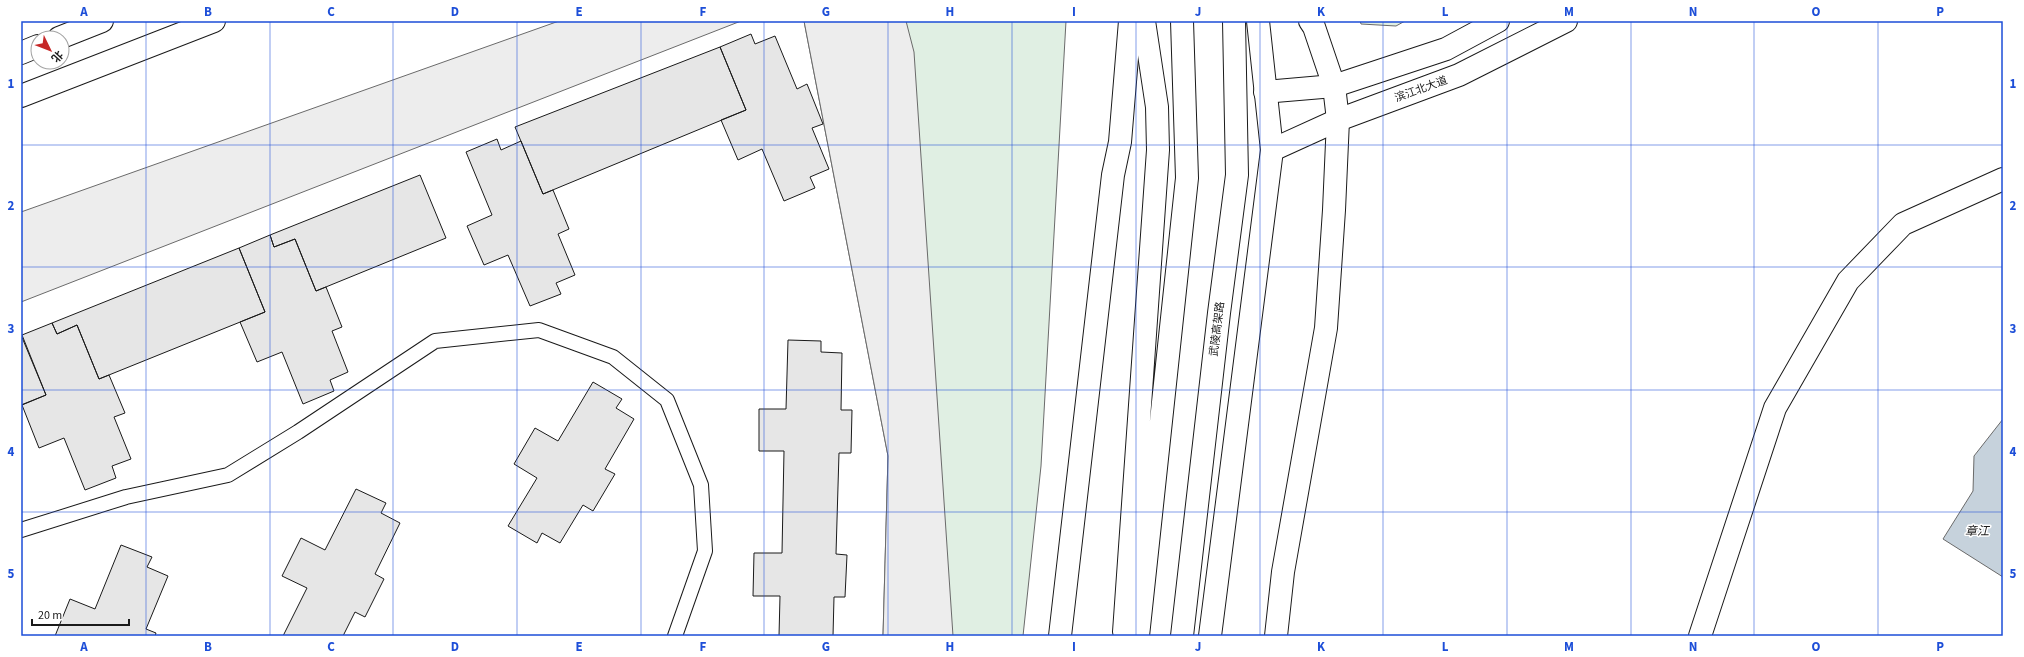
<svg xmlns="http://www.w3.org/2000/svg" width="2024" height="657" font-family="'Source Sans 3','Noto Sans SC',sans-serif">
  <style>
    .green { fill: #e0efe3; stroke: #6a6a6a }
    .parking { fill: #ededed; stroke: #6a6a6a }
    .water { fill: #c6d2dc; stroke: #6a6a6a }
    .building { fill: #e6e6e6; stroke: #1a1a1a }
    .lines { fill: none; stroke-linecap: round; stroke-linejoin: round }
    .lane-casing { stroke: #1a1a1a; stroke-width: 16 }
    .street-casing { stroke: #1a1a1a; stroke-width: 24 }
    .secondary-casing { stroke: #1a1a1a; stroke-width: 24 }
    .primary-casing { stroke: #1a1a1a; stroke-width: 24 }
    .highway-casing { stroke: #1a1a1a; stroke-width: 24 }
    .lane { stroke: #fff; stroke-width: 14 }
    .street { stroke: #fff; stroke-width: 22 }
    .secondary { stroke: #fff; stroke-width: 22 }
    .primary { stroke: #fff; stroke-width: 22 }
    .highway { stroke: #fff; stroke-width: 22 }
    .grid { fill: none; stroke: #1d4ed8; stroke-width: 1; stroke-opacity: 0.55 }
    .labels { text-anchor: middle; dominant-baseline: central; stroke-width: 3; stroke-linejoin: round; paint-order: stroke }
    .street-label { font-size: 11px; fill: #1a1a1a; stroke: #fff }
    .water-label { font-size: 12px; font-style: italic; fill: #1a1a1a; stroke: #fff }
    .neatline { fill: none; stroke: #1d4ed8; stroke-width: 1.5 }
    .grid-label { font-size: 13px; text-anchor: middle; font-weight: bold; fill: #1d4ed8 }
  </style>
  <rect width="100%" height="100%" fill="#fff"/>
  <path class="green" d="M 804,21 L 1066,21 L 1041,466 L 1023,636 L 883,636 L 888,456 Z
    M 1360,21 L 1405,21 L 1396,26 L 1361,24 Z"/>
  <path class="parking" d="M 559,21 L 741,21 L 21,302 L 21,212 Z
    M 804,21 L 906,21 L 914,52 L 953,636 L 883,636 L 888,456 Z"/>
  <path class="water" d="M 2003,419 L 2003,577 L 1943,539 L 1973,491 L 1974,456 Z"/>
  <path class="building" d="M 751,34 L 755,44 L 775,36 L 797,89 L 807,84 L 823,124 L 812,128 L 829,169 L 810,177 L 815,188 L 784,201 L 762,149 L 738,160 L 721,120 L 746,110 L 720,47 Z
    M 720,47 L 746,110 L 543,194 L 515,127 Z
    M 497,139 L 501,150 L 521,141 L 543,194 L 553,190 L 569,229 L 558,234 L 575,275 L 556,283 L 561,294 L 530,306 L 508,255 L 484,265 L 467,226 L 492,215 L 466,152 Z
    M 420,175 L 446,238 L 316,291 L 295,239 L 274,247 L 270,235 Z
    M 270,235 L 274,247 L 295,239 L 316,291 L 326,287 L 342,327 L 332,331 L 348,372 L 330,380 L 334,391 L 303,404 L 282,352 L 257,362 L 240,322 L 265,312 L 239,248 Z
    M 239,248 L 265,312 L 99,379 L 77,325 L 57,334 L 52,323 Z
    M 52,323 L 57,334 L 77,325 L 99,379 L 109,375 L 125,413 L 114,417 L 131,459 L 112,466 L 116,478 L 85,490 L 64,438 L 39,448 L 22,405 L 46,395 L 22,335 Z
    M 21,335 L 46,395 L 21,405 Z
    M 788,340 L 821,341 L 821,352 L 842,353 L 841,410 L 852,410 L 851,453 L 839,453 L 836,554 L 847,555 L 845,597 L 834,597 L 833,636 L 779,636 L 780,596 L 753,596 L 754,553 L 782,553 L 784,451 L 759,451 L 759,409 L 786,409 Z
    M 593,382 L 622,399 L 616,408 L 634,419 L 605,469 L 615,474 L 593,511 L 583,505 L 560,543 L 542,533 L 537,543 L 508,526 L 537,478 L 514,464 L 535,428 L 558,441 Z
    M 356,489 L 386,503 L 381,513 L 400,523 L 375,574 L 384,579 L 365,617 L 355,612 L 343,636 L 283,636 L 307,588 L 282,576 L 301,538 L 325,550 Z
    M 121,545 L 152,557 L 147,567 L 168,576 L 146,629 L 156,633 L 155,636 L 55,636 L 70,599 L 95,609 Z"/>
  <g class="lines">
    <g class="lane-casing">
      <path id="lane" d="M 21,530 L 126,497 L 228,475 L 298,432 L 435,341 L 539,330 L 613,357 L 667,400 L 701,485 L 705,551 L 675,636"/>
    </g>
    <g class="street-casing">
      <path id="street" d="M 1700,636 L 1775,408 L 1848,281 L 1903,224 L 2003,179"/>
    </g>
    <g class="secondary-casing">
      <path id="secondary" d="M 21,96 L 214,21
        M 1060,636 L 1113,175 L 1120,142 L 1130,21
        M 1276,636 L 1283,572 L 1326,328 L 1334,210 L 1338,120 L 1334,86 L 1314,27 L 1310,21"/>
    </g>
    <g class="primary-casing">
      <path id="primary" d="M 59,38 L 102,21
        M 21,53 L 38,46
        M 1265,92 L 1334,86 L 1446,49 L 1498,21
        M 1272,150 L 1338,120 L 1459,75 L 1566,21"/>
    </g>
    <g class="highway-casing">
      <path id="highway" d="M 1124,632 L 1158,150 L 1157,107 L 1144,21
        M 1138,636 L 1187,178 L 1182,21
        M 1182,636 L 1219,313 L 1237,175 L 1234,21
        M 1210,636 L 1272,150 L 1258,21"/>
    </g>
    <use href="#lane" class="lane"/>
    <use href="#street" class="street"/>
    <use href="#secondary" class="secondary"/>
    <use href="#primary" class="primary"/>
    <use href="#highway" class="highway"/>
  </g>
  <path class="grid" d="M 146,21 L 146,636M 270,21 L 270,636M 393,21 L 393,636M 517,21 L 517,636M 641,21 L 641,636M 764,21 L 764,636M 888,21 L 888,636M 1012,21 L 1012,636M 1136,21 L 1136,636M 1260,21 L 1260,636M 1383,21 L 1383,636M 1507,21 L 1507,636M 1631,21 L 1631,636M 1754,21 L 1754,636M 1878,21 L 1878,636M 21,145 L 2003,145M 21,267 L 2003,267M 21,390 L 2003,390M 21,512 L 2003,512"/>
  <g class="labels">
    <g class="street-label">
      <text transform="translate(1421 89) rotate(-20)">滨江北大道</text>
      <text transform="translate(1217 329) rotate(-83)">武陵高架路</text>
    </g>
    <g class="water-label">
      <text x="1977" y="531">章江</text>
    </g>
  </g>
  <rect width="2024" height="657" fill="none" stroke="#ffffff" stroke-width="44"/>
  <g transform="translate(50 50) rotate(133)"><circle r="19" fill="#ffffff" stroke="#a3a3a3"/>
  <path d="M0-3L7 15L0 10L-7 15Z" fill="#c62828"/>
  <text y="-6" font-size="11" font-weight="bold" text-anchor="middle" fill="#1a1a1a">北</text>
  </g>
  <path d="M32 619v6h97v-6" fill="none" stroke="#1a1a1a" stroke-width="2"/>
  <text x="38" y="619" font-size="12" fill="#1a1a1a" stroke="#ffffff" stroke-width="3" paint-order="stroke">20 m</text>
  <rect x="22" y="22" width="1980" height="613" class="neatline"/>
  <g class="grid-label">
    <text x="84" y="16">A</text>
    <text x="208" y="16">B</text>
    <text x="331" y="16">C</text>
    <text x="455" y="16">D</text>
    <text x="579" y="16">E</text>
    <text x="703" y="16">F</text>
    <text x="826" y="16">G</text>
    <text x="950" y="16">H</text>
    <text x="1074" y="16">I</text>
    <text x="1198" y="16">J</text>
    <text x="1321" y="16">K</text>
    <text x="1445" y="16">L</text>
    <text x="1569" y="16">M</text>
    <text x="1693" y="16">N</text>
    <text x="1816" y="16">O</text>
    <text x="1940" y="16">P</text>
    <text x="11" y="88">1</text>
    <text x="2013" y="88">1</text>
    <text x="11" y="210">2</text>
    <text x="2013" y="210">2</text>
    <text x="11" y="333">3</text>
    <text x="2013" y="333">3</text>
    <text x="11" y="456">4</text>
    <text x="2013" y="456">4</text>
    <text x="11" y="578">5</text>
    <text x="2013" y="578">5</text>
    <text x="84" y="651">A</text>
    <text x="208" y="651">B</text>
    <text x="331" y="651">C</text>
    <text x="455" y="651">D</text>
    <text x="579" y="651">E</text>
    <text x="703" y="651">F</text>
    <text x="826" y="651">G</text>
    <text x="950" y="651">H</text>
    <text x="1074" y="651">I</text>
    <text x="1198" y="651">J</text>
    <text x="1321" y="651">K</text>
    <text x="1445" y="651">L</text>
    <text x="1569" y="651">M</text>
    <text x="1693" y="651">N</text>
    <text x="1816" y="651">O</text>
    <text x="1940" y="651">P</text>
  </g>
</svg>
